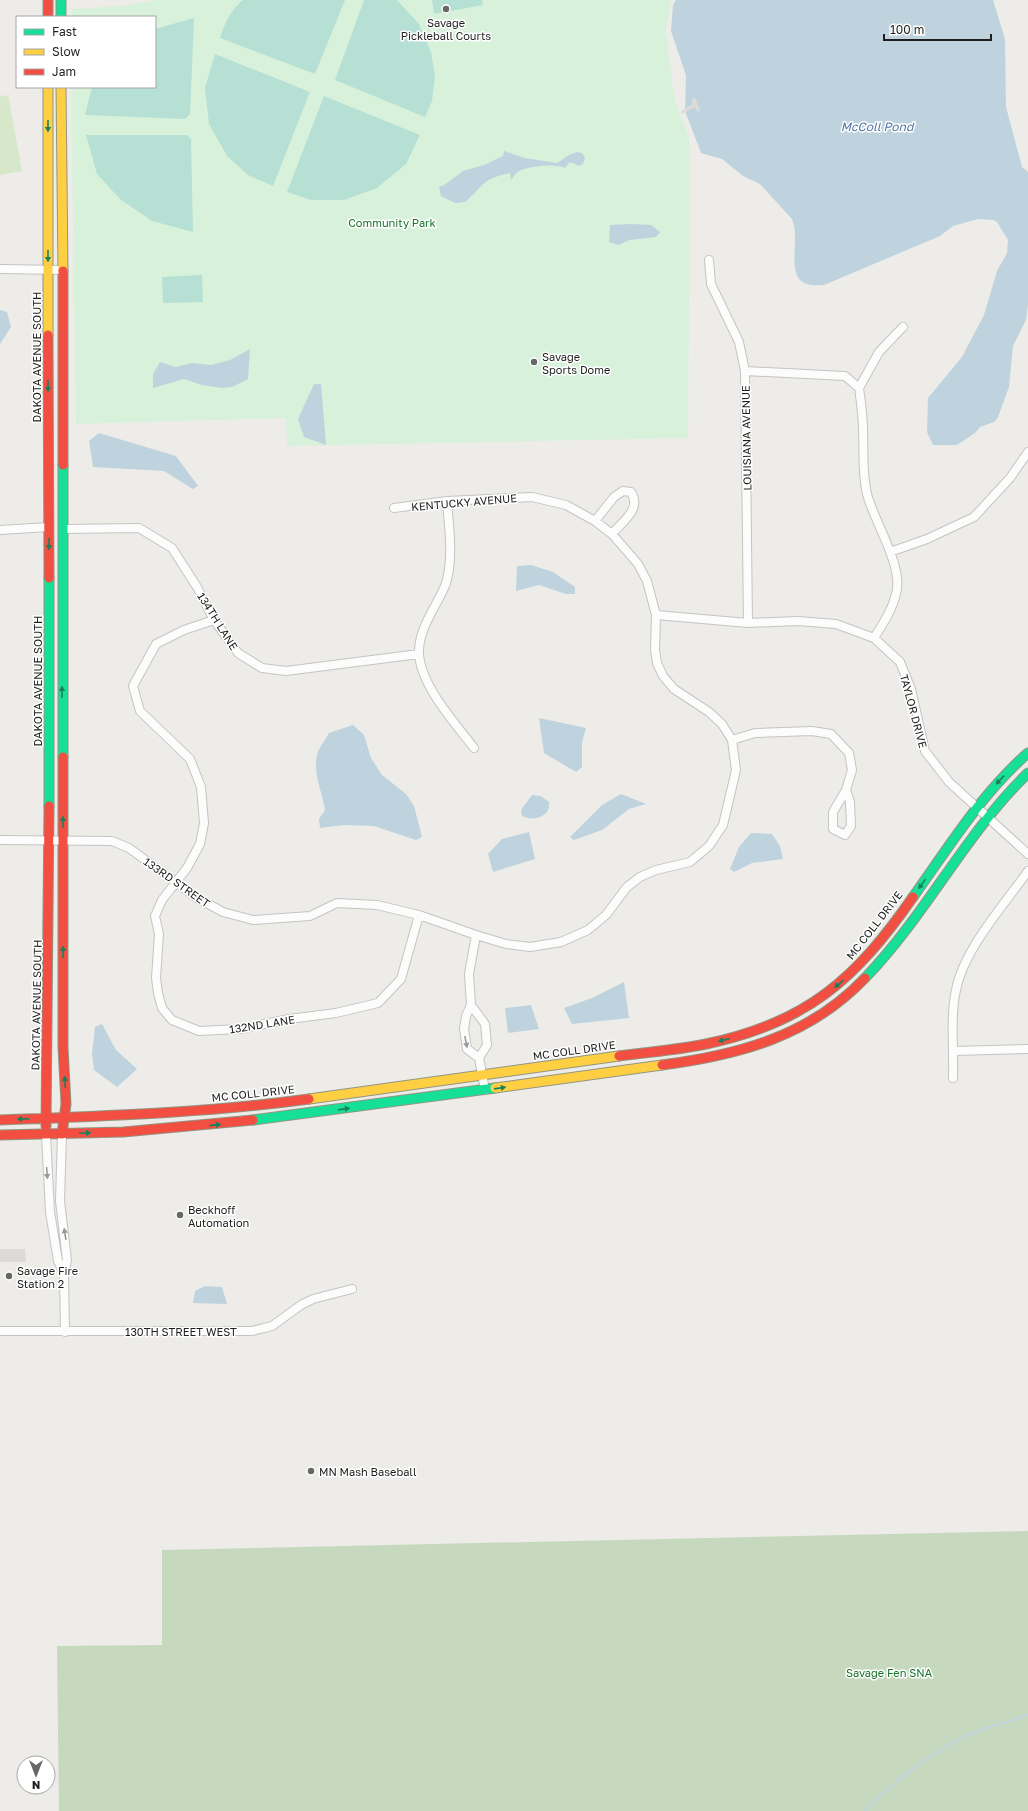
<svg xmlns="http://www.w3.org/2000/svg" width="1028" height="1811" font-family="'Golos Text',sans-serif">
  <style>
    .residential { fill: #dcdbd9 }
    .grass { fill: #d6e8c9 }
    .forest { fill: #c6d9bf }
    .park { fill: #d8f1db }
    .pitch { fill: #b7e0d4 }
    .water { fill: #bed3dd }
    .pier { fill: #dddcdb }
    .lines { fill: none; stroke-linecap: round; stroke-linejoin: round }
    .stream { stroke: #bed3dd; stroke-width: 2 }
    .street-casing { stroke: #c4c4c2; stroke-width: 10 }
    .fast-casing { stroke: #929582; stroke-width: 11 }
    .slow-casing { stroke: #929582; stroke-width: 11 }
    .jam-casing { stroke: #929582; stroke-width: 11 }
    .street { stroke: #fcfcfc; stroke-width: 8 }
    .fast { stroke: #16e098; stroke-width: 9 }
    .slow { stroke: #ffcf43; stroke-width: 9 }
    .jam { stroke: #f24e42; stroke-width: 9 }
    .oneway { fill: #1a805c }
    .oneway2 { fill: #999 }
    .poi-dot { fill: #676765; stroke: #fff; stroke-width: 1.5 }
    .labels { text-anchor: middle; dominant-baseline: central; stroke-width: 3; stroke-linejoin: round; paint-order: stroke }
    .poi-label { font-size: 11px; fill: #1f1f1f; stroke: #fff; text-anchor: start }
    .park-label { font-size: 11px; fill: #157429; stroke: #fff }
    .street-label { font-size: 11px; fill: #1f1f1f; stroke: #fff }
    .water-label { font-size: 12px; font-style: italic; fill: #5372a6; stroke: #fff }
  </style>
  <rect width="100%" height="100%" fill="#edece8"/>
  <path class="residential" d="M 0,1249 L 25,1249 L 26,1262 L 0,1262 Z"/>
  <path class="grass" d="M 0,94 L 1,97 L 8,95 L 22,171 L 0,175 Z"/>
  <path class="forest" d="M 1028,1531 L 1028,1811 L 59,1811 L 57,1646 L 162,1645 L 162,1550 Z"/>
  <path class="park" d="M 157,0 L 671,0 L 666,31 L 674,98 L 689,137 L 690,155 L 688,438 L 287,446 L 286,418 L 76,424 L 71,87 L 155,87 L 155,17 L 72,17 L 72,9 L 120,6 Z"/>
  <path class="pitch" d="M 243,0 L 345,0 L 315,74 L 220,38 C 224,25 231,9 243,0 Z
    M 364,0 L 397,0 L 419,24 L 431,52 L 435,76 L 432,101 L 425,117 L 335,80 Z
    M 432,0 L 482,0 L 483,5 L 434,14 Z
    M 194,18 L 190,114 L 185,119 L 85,115 L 92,87 L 155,87 L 155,29 Z
    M 215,54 L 310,92 L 273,186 L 248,175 L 227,156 L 209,124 L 205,88 Z
    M 324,96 L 420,135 L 406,164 L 377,188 L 344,200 L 311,200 L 287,192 Z
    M 86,135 L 187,135 L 191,139 L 193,232 L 152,221 L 120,199 L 97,174 Z
    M 202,275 L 203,302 L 163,303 L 162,277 Z"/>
  <path class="water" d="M 676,0 L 993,0 L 1005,39 L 1006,107 L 1022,167 L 1028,172 L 1028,305 L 1026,320 L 1013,346 L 1009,387 L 998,417 L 994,422 L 980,427 L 975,433 L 957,445 L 933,445 L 927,432 L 928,398 L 962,357 L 984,315 L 997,271 L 1007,253 L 1008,240 L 997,222 L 994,220 L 978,219 L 953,226 L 940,236 L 824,285 C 777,290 803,243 792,219 L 760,184 L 743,176 L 722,159 L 701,153 L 685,111 L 686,75 L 671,31 L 673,5 Z
    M 504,151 L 525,158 L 557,163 L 569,155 L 577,152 L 582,153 L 585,158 L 583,164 L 579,166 L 570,162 L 565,168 C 556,163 528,166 519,171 C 516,172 514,177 511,180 L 510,173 C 481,179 485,185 465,202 L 455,203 L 441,196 L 439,186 L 443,186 L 463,171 L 484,165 L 503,156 Z
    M 631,224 L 651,225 L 660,232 L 656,237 L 630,240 L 618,245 L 609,242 L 610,225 Z
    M 0,310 L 7,312 L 11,327 L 0,344 Z
    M 250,349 L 248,379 L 232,387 L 222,388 L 202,385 L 184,379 L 153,388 L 153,374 L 160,362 L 176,367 L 192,363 L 211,365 L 230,360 Z
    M 314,384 L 321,384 L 326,445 L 304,437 L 298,419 Z
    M 99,433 L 176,456 L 198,486 L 193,489 L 164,471 L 93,467 L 89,441 Z
    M 531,565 L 553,572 L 575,587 L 575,594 L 566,594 L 539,585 L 516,591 L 517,566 Z
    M 539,718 L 586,728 L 582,742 L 582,767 L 576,772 L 544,753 Z
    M 353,725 L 364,735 L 371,758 L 382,775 L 406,794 L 414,806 L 422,837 L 416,840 L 374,826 L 344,825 L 320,828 L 319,819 L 325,810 C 322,791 313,774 317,755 C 319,747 326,739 329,733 Z
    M 621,794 L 646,804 L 629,809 L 602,830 L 574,840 L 570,837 L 602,805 Z
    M 532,795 L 541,796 L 549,802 C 551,817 534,822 522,816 L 521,810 Z
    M 529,832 L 535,859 L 493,872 L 488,854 L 502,839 Z
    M 751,833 L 772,834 L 780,846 L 783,859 L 752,863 L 734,872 L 730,869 L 739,847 Z
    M 624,982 L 629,1018 L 572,1024 L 564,1008 L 592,998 Z
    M 531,1005 L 539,1029 L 508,1033 L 505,1008 Z
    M 102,1024 L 116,1050 L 137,1069 L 117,1087 L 94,1070 L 92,1054 L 95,1027 Z
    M 205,1286 L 222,1287 L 227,1304 L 193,1303 L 195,1291 Z"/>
  <path class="pier" d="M 695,98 L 700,111 L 698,112 L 695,107 L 682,114 L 681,111 L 693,104 L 691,100 Z"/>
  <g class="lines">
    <path class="stream" d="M 864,1811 C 896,1780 932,1751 973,1733 C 990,1725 1010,1722 1028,1715"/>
    <g class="street-casing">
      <path id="street" d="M 709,260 L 711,284 L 739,342 L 745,371 L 748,623
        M 0,269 L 63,270
        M 745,371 L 845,376 L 859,388 C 861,402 863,416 863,430 C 864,451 862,473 867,494 C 874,522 904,566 896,594 C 892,610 883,624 874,638
        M 859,388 L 879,352 L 903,327
        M 447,501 C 449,526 454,562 445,586 C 436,607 418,629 419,654 C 421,686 455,723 474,748
        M 595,521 L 614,497 L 623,491 L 631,492 C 642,509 623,521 612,534
        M 63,529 L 139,528 L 172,548 L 197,587 L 214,620 L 238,653 L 262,668 L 286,671 L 419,654
        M 0,530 L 49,527
        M 890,552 L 927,539 L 974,517 L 1010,478 L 1028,452
        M 656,615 L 748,623 L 798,621 L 836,624 L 874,638 L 900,662 L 911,689 L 925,751 L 949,782 L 1028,854
        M 214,620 L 184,630 L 156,644 L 133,686 L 140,711 L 190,759 L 201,787 L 204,823 L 200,844 L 187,868 L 162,900 L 155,916 L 159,934 L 156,978 L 158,993 L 162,1008 L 172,1020 L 199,1031 L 240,1029 L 289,1019 L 336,1013 L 378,1003 L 401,979 L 419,915
        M 732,740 L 755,733 L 812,731 L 831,734 L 849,753 L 852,770 L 846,790 L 833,812 L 833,829 L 845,835 L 851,826 L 850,802 L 846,790
        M 0,840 L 112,841 L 129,848 L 197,898 L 223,912 L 253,920 L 310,916 L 337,903 L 377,905 L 419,915 L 476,935 L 506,944 L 530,947 L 561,942 L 588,930 L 606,915 L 627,887 L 640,877 L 656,870 L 690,862 L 709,846 L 723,825 L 736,770 L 732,740 L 722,724 L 709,712 L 674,689 L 663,676 L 657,663 L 655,650 L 656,615 L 647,581 L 638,564 L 612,534 L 595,521 L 566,505 L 532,497 L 447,501 L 394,508
        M 471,1005 L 485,1024 L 487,1045 L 479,1058 L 467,1049 L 464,1029 L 466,1016 L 471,1005 L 469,974 L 476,935
        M 954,1051 L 1028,1049
        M 479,1058 L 485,1090
        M 953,1078 C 954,1050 950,1017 956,990 C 964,949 1004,905 1028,871
        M 62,1134 L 60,1201 L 67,1260 L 64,1273 L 65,1332
        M 46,1135 L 50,1212 L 58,1261 L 64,1273
        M 0,1331 L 252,1331 L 272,1326 L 301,1305 L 313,1299 L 352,1289"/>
    </g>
    <g class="fast-casing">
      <path id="fast" d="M 61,0 L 61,17
        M 63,465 L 63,757
        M 49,578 L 49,806
        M 913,897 C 949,847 981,794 1028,753
        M 865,978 C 926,915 965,834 1028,773
        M 253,1120 L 495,1088"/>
    </g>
    <g class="slow-casing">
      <path id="slow" d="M 48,87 L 48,335
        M 61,87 L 63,271
        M 495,1088 L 662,1065
        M 309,1099 L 619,1056"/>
    </g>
    <g class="jam-casing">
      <path id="jam" d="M 48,0 L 48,17
        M 63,271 L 63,465
        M 48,335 L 49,578
        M 619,1056 C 648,1052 678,1050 706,1044 C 807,1023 856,979 913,897
        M 662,1065 C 739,1055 810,1036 865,978
        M 0,1120 C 103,1116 206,1113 309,1099
        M 46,1126 L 49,806
        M 62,1134 L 66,1104 L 63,1047 L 63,757
        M 0,1135 L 123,1132 L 253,1120"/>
    </g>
    <use href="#street" class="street"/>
    <use href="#fast" class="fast"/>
    <use href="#slow" class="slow"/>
    <use href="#jam" class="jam"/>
  </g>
  <defs><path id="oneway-solid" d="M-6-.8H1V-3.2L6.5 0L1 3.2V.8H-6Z"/></defs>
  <g class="oneway">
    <use href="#oneway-solid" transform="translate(48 126) rotate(90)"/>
    <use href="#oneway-solid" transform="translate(48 256) rotate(90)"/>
    <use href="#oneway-solid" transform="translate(48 386) rotate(90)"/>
    <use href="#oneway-solid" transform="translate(49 544) rotate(90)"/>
    <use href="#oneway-solid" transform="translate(62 692) rotate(-91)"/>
    <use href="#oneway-solid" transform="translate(1000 780) rotate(133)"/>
    <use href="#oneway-solid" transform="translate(63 822) rotate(-91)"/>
    <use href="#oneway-solid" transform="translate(922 884) rotate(126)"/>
    <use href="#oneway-solid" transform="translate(63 952) rotate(-90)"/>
    <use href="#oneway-solid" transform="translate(839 984) rotate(141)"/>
    <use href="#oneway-solid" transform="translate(724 1040) rotate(167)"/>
    <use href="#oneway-solid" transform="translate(65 1082) rotate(-93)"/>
    <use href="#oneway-solid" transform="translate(500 1088) rotate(-8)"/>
    <use href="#oneway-solid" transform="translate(344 1109) rotate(-8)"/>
    <use href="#oneway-solid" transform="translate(23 1119) rotate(179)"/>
    <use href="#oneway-solid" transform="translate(215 1125) rotate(-6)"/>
    <use href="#oneway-solid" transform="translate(85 1133) rotate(-3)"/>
  </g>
  <g class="oneway2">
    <use href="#oneway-solid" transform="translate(466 1042) rotate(79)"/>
    <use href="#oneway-solid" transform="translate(47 1173) rotate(86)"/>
    <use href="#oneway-solid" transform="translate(65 1234) rotate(-99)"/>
  </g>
  <g class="poi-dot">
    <circle cx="446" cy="9" r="4"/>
    <circle cx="534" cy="362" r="4"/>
    <circle cx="180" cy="1215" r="4"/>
    <circle cx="9" cy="1276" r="4"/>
    <circle cx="311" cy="1471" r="4"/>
  </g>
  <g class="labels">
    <g class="poi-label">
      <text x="446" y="22" text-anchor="middle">Savage<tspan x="446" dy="13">Pickleball Courts</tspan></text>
      <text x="542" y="356">Savage<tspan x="542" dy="13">Sports Dome</tspan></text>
      <text x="188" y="1209">Beckhoff<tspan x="188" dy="13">Automation</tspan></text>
      <text x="17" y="1270">Savage Fire<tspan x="17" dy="13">Station 2</tspan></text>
      <text x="319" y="1471">MN Mash Baseball</text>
    </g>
    <g class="park-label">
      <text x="392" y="222">Community Park</text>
      <text x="889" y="1672">Savage Fen SNA</text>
    </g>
    <g class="street-label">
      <text transform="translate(36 357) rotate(-90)">DAKOTA AVENUE SOUTH</text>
      <text transform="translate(746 438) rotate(-91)">LOUISIANA AVENUE</text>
      <text transform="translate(464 502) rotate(-5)">KENTUCKY AVENUE</text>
      <text transform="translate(218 621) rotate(58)">134TH LANE</text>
      <text transform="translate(37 681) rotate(-90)">DAKOTA AVENUE SOUTH</text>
      <text transform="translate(914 711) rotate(75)">TAYLOR DRIVE</text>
      <text transform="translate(177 882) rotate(35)">133RD STREET</text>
      <text transform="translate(874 925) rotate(-52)">MC COLL DRIVE</text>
      <text transform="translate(36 1005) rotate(-89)">DAKOTA AVENUE SOUTH</text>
      <text transform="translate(262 1024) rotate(-9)">132ND LANE</text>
      <text transform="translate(574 1050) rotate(-8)">MC COLL DRIVE</text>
      <text transform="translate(253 1093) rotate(-6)">MC COLL DRIVE</text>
      <text x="181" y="1331">130TH STREET WEST</text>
    </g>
    <g class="water-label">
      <text x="877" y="126">McColl Pond</text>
    </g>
  </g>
  <rect x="16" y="16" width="140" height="72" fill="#ffffff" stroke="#a5a5a5"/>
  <rect x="24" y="29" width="20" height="6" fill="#16e098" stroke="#a5a5a5"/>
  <text x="52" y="36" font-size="12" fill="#1f1f1f">Fast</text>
  <rect x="24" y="49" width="20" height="6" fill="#ffcf43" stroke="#a5a5a5"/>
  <text x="52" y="56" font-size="12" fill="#1f1f1f">Slow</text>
  <rect x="24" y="69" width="20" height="6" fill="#f24e42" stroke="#a5a5a5"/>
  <text x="52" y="76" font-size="12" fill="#1f1f1f">Jam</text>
  <g transform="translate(36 1775) rotate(180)"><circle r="19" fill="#ffffff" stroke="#a5a5a5"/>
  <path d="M0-3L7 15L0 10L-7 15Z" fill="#676765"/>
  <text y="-6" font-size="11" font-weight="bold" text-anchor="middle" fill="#1f1f1f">N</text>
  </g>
  <path d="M884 34v6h107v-6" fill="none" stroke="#1f1f1f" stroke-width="2"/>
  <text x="890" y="34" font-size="12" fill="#1f1f1f" stroke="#ffffff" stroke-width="3" paint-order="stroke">100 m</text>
</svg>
